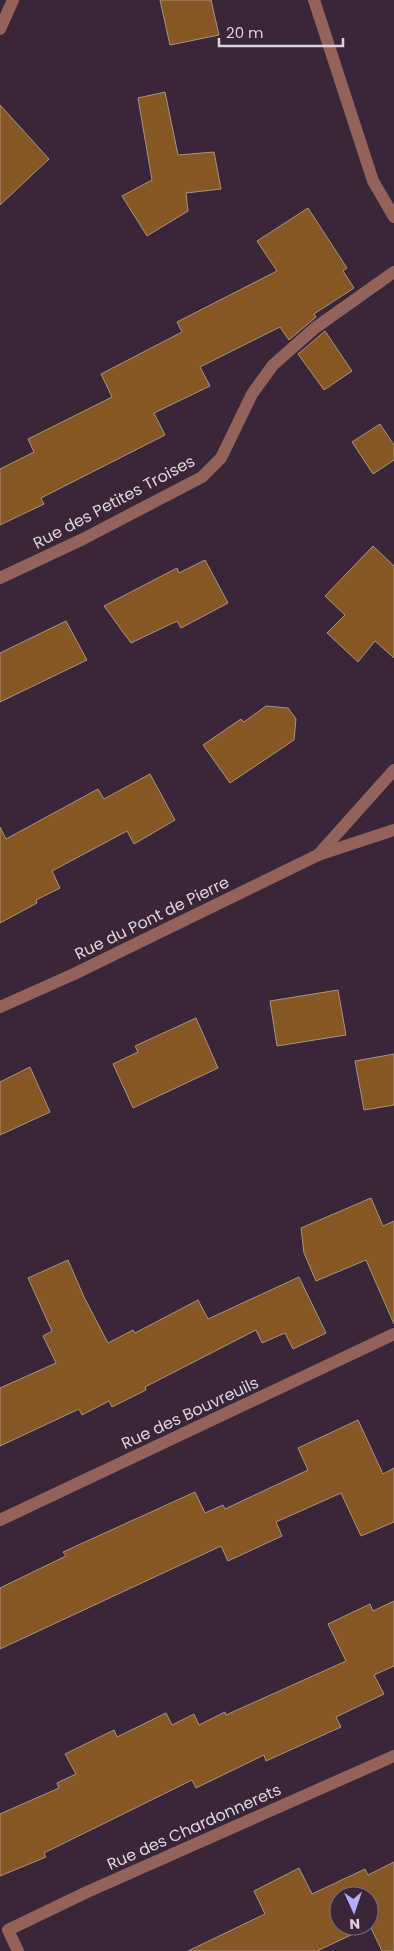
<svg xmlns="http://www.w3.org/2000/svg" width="394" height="1951" font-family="Poppins,sans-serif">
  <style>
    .building { fill: #845725; stroke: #ab937d; fill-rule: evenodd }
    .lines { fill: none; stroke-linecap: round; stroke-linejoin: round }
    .minor { stroke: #93625a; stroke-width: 12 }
    .labels { text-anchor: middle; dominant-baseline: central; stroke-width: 4.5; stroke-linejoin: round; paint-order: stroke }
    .street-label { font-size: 16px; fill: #dfd2de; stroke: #392638 }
  </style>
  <rect width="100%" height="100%" fill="#392638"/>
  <path class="building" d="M 160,0 L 211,0 L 219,35 L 170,45 Z
    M 165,92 L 178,155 L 214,152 L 221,189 L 186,193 L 188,211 L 147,236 L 122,196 L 152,180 L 138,98 Z
    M 0,105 L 49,159 L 0,205 Z
    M 308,208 L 347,268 L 343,271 L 354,288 L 314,314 L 316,317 L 289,340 L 280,327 L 200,367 L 210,386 L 154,413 L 165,435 L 41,498 L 44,504 L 0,525 L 0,469 L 34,452 L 28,439 L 112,397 L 101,374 L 182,332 L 177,322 L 277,271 L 257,241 Z
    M 325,331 L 352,371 L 324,390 L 298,354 Z
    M 380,424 L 394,445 L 394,460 L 373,474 L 352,442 Z
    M 373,546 L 394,566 L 394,658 L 375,641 L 358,662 L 327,633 L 345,615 L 325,596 Z
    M 205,560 L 228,603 L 181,628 L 177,621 L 131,643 L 104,606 L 177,568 L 179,573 Z
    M 66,621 L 87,660 L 0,702 L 0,653 Z
    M 266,706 L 288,708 L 296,719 L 294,740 L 230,783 L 203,745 L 241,719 L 244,722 Z
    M 150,774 L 175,820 L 134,844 L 127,831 L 52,871 L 60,888 L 36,900 L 37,903 L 0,923 L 0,827 L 6,839 L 98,789 L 104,799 Z
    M 338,990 L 346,1035 L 277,1046 L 270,1001 Z
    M 196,1018 L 218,1068 L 133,1108 L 113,1064 L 138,1052 L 135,1046 Z
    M 394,1054 L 394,1105 L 364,1110 L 355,1061 Z
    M 30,1067 L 50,1112 L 0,1135 L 0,1082 Z
    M 371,1198 L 383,1226 L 394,1221 L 394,1324 L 366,1260 L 316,1281 L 304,1253 L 301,1228 Z
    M 68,1260 L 84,1297 L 108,1343 L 133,1330 L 135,1333 L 198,1300 L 208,1319 L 299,1277 L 326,1333 L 293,1349 L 285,1333 L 262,1343 L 256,1330 L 145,1387 L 146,1390 L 112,1407 L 109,1401 L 82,1415 L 79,1409 L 0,1446 L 0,1388 L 56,1363 L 43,1336 L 52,1331 L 28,1278 Z
    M 358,1420 L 383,1474 L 394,1468 L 394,1522 L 361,1536 L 341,1493 L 276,1522 L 282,1536 L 228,1561 L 221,1546 L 0,1649 L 0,1588 L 66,1556 L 63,1552 L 195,1492 L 205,1513 L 223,1505 L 225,1509 L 308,1470 L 298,1448 Z
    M 394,1601 L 394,1666 L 374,1675 L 384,1694 L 336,1717 L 341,1727 L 266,1761 L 264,1755 L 196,1788 L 192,1780 L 44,1853 L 46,1857 L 0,1876 L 0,1814 L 59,1788 L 57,1783 L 76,1774 L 65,1754 L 114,1730 L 117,1737 L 166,1713 L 172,1725 L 194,1714 L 199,1725 L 225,1712 L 226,1715 L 346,1661 L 328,1624 L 370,1604 L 373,1611 Z
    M 394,1862 L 394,1951 L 382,1951 L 370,1926 L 317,1951 L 188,1951 L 265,1914 L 254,1891 L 299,1868 L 312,1894 L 365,1869 L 368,1875 ZM 339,1896 L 369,1896 L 369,1926 L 339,1926 Z"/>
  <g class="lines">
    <path class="minor" d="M 314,0 L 373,181 L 394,217
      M 0,29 L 13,0
      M 0,578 L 83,539 L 202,477 L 221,458 L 252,394 L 273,365 L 315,328 L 394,272
      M 318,855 L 394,770
      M 0,1007 L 74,974 L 318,855 L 394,830
      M 0,1520 L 394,1334
      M 18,1951 L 8,1930 L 87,1892 L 394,1756"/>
  </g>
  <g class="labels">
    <g class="street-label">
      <text transform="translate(114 502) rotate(-28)">Rue des Petites Troises</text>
      <text transform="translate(152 918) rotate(-26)">Rue du Pont de Pierre</text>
      <text transform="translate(190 1413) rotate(-25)">Rue des Bouvreuils</text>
      <text transform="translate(194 1827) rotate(-24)">Rue des Chardonnerets</text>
    </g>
  </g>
  <g transform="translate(354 1911) rotate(177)"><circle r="24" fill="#392638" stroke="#7b6b7a"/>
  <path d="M0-4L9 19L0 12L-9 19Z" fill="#b1adfa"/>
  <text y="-8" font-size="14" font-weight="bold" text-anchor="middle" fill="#dfd2de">N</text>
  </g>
  <path d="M219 38v8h124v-8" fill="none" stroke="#dfd2de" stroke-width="2.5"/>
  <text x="226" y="38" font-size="15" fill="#dfd2de" stroke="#392638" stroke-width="4" paint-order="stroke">20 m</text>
</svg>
